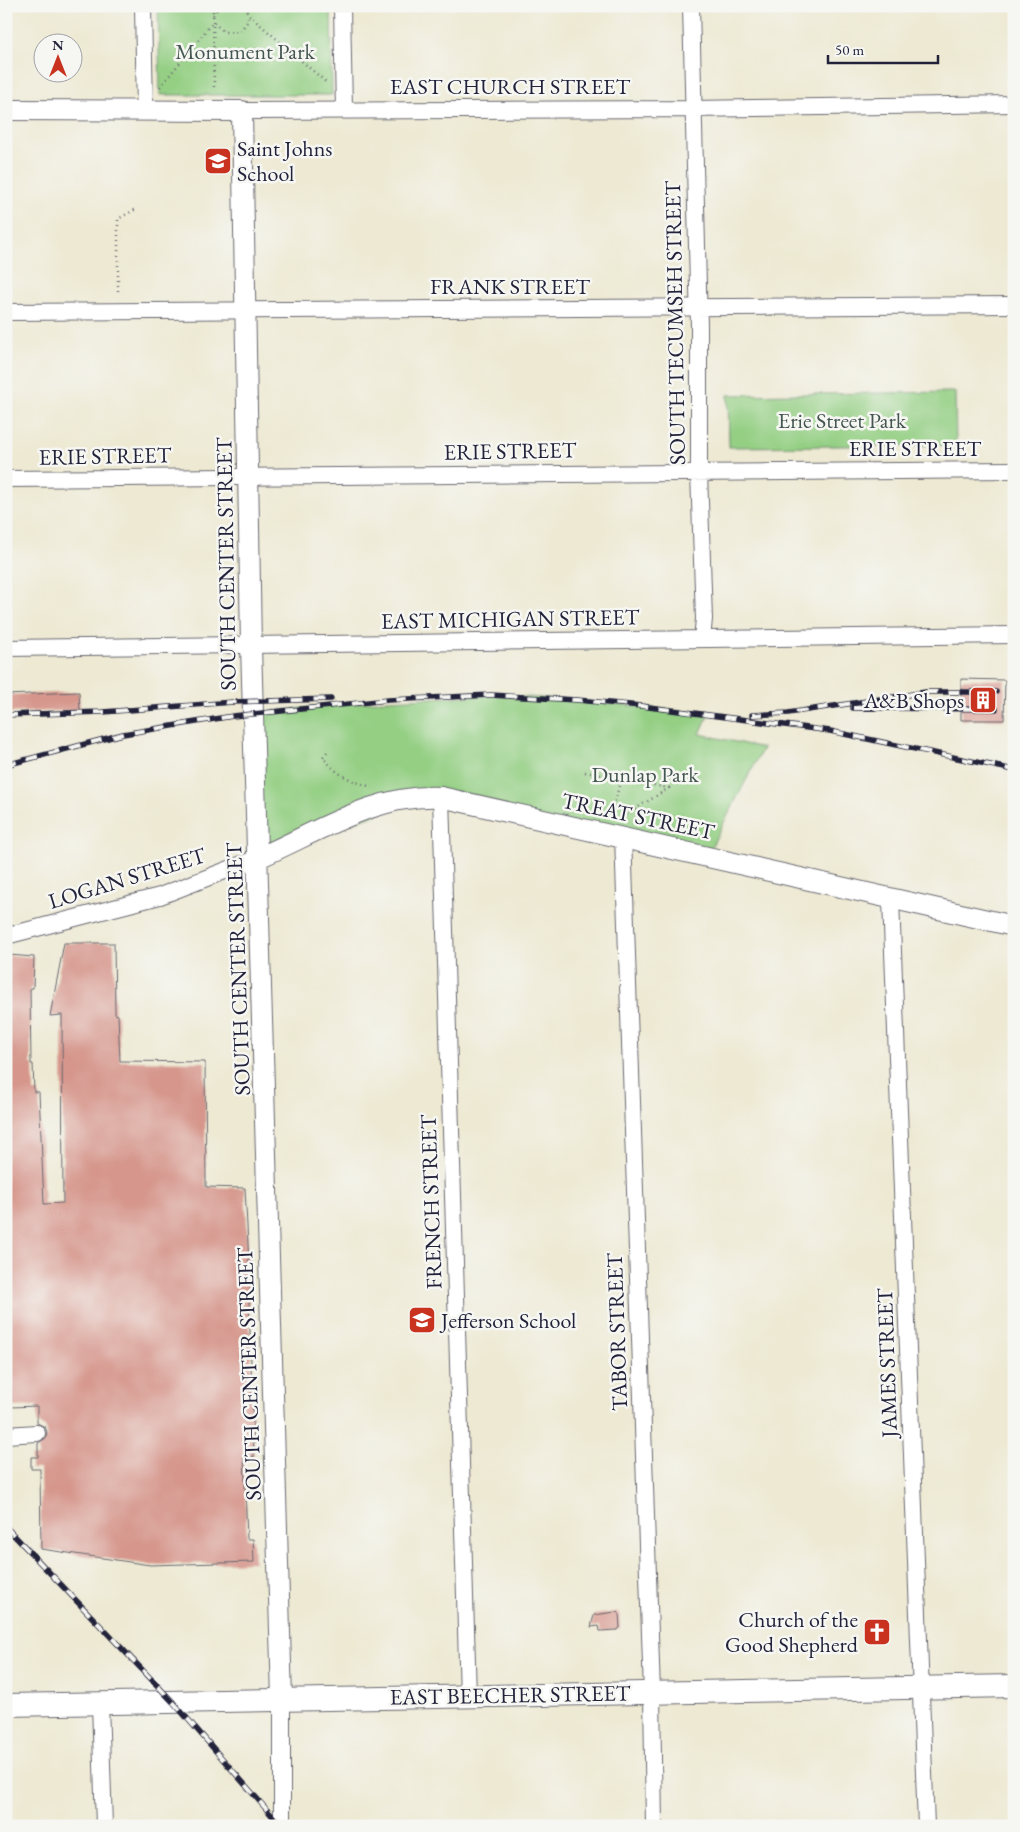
<svg xmlns="http://www.w3.org/2000/svg" width="1020" height="1832" font-family="'EB Garamond',serif">
  <style>
    .green { fill: #94cf84; stroke: #5b7860 }
    .building { fill: #d6968c }
    .lines { fill: none; stroke-linecap: round; stroke-linejoin: round }
    .minor-casing { stroke: #696870; stroke-width: 18 }
    .tertiary-casing { stroke: #696870; stroke-width: 22 }
    .secondary-casing { stroke: #696870; stroke-width: 24 }
    .path { stroke: #696870; stroke-width: 2.5; stroke-dasharray: 1 4; stroke-linecap: butt }
    .minor { stroke: #fff; stroke-width: 16 }
    .tertiary { stroke: #fff; stroke-width: 20 }
    .secondary { stroke: #fff; stroke-width: 22 }
    .rail-casing { stroke: #22223b; stroke-width: 5.5 }
    .rail { stroke: #f6f6f2; stroke-width: 4; stroke-dasharray: 11; stroke-linecap: butt }
    .labels { text-anchor: middle; dominant-baseline: central; stroke-width: 5; stroke-linejoin: round; paint-order: stroke }
    .park-label { font-size: 22px; fill: #445651; stroke: #f6f6f2 }
    .street-label { font-size: 22px; fill: #22223b; stroke: #f6f6f2 }
    .poi-label { font-size: 22px; fill: #22223b; stroke: #f6f6f2; text-anchor: start }
  </style>
  <rect width="100%" height="100%" fill="#f6f6f2"/>
  <filter id="ink" filterUnits="userSpaceOnUse"><feTurbulence type="fractalNoise" baseFrequency=".02" numOctaves="2"/><feDisplacementMap in="SourceGraphic" scale="10" xChannelSelector="R" yChannelSelector="G"/><feConvolveMatrix kernelMatrix="1 2 1 2 8 2 1 2 1" color-interpolation-filters="sRGB"/></filter>
  <filter id="wash" filterUnits="userSpaceOnUse"><feTurbulence type="fractalNoise" baseFrequency=".0096" numOctaves="4" result="noise"/><feDisplacementMap in="SourceGraphic" scale="20" xChannelSelector="R" yChannelSelector="G"/><feGaussianBlur stdDeviation="1.12" result="paint"/><feColorMatrix in="noise" values="0 0 0 0 0 0 0 0 0 0 0 0 0 0 0 0 0 1.4 0 .05"/><feComposite in="paint" operator="in"/></filter>
  <g filter="url(#wash)">
    <rect width="100%" height="100%" fill="#ede9d3"/>
    <path class="green" d="M 158,6 L 331,6 L 332,95 L 160,95 Z
      M 955,392 L 956,445 L 729,447 L 728,395 Z
      M 491,695 L 577,700 L 709,714 L 700,734 L 763,748 L 707,855 L 424,796 L 258,858 L 253,713 L 388,700 Z"/>
    <g id="blocks">
      <path class="building" d="M 961,679 L 1005,680 L 1004,720 L 961,720 Z
        M 79,692 L 80,710 L 6,713 L 6,695 Z
        M 64,943 L 114,943 L 115,1014 L 118,1015 L 120,1061 L 205,1062 L 206,1187 L 245,1188 L 251,1301 L 249,1301 L 254,1457 L 244,1457 L 247,1539 L 253,1539 L 254,1562 L 150,1565 L 41,1549 L 40,1469 L 31,1469 L 31,1457 L 38,1457 L 38,1443 L 46,1438 L 47,1432 L 45,1427 L 37,1423 L 37,1406 L 11,1407 L 10,1326 L 6,1326 L 6,958 L 9,958 L 9,955 L 34,957 L 33,988 L 30,988 L 31,1064 L 33,1064 L 34,1092 L 39,1092 L 44,1204 L 63,1203 L 62,1015 L 50,1016 Z
        M 615,1612 L 619,1613 L 620,1628 L 617,1630 L 600,1631 L 599,1626 L 591,1627 L 594,1615 Z"/>
    </g>
  </g>
  <g filter="url(#ink)">
    <use href="#blocks" fill-opacity="0" stroke="#696870" stroke-width="1"/>
    <g class="lines">
      <g class="minor-casing">
        <path id="minor" d="M 143,6 L 145,111
          M 342,6 L 344,110
          M 691,6 L 699,326 L 699,472 L 704,619 L 702,639
          M 242,111 L 693,109 L 1014,104
          M 6,312 L 1014,305
          M 6,479 L 1014,470
          M 6,648 L 1014,635
          M 441,797 L 468,1696
          M 623,836 L 652,1693 L 654,1826
          M 891,899 L 926,1826
          M 6,936 L 160,896 L 258,858
          M 6,1435 L 37,1433
          M 282,1699 L 282,1826
          M 100,1703 L 104,1826"/>
      </g>
      <g class="tertiary-casing">
        <path id="tertiary" d="M 6,110 L 242,111 L 251,646 L 282,1699
          M 258,858 C 316,833 376,793 441,797 L 1014,926"/>
      </g>
      <g class="secondary-casing">
        <path id="secondary" d="M 6,1705 L 1014,1686"/>
      </g>
      <path class="path" d="M 213,6 L 214,90
        M 245,6 L 248,14 L 328,84
        M 213,15 L 220,6
        M 160,87 L 213,22 L 224,32 L 240,31 L 248,21 L 248,14
        M 118,291 L 118,219 L 138,208
        M 327,752 L 323,757 C 336,775 351,781 372,787
        M 585,772 L 669,788 L 621,818
        M 611,816 L 621,779"/>
      <use href="#minor" class="minor"/>
      <use href="#tertiary" class="tertiary"/>
      <use href="#secondary" class="secondary"/>
      <g class="rail-casing">
        <path id="rail" d="M 853,708 L 996,709
          M 6,715 L 103,712 L 233,702 L 331,699
          M 752,715 L 788,713 L 926,692 L 996,692
          M 6,765 L 123,734 L 233,716 L 388,700 L 491,695 L 577,700 L 641,706 L 830,731 L 1014,770
          M 6,1527 L 173,1702 L 281,1826"/>
      </g>
      <use href="#rail" class="rail"/>
    </g>
  </g>
  <defs>
    <g id="school-square" transform="scale(1.4375)"><rect x="-9" y="-9" width="18" height="18" rx="4" fill="#c8321e" stroke="#f6f6f2"/><path d="M0-5L7-2L0 1L-7-2ZM-4 1L0 2.5L4 1V4Q0 6-4 4Z" fill="#fff"/></g>
    <g id="building-square" transform="scale(1.4375)"><rect x="-9" y="-9" width="18" height="18" rx="4" fill="#c8321e" stroke="#f6f6f2"/><path d="M-4-6H4V6H1V3H-1V6H-4ZM-2.5-4.3h1.7v1.8h-1.7ZM.8-4.3h1.7v1.8H.8ZM-2.5-1h1.7V.8h-1.7ZM.8-1h1.7V.8H.8Z" fill="#fff"/></g>
    <g id="church-square" transform="scale(1.4375)"><rect x="-9" y="-9" width="18" height="18" rx="4" fill="#c8321e" stroke="#f6f6f2"/><path d="M-1.2-6h2.4v3.5h3.3v2.4h-3.3V6h-2.4V-.1h-3.3v-2.4h3.3Z" fill="#fff"/></g>
  </defs>
  <g fill-rule="evenodd">
    <use href="#school-square" x="218" y="161"/>
    <use href="#building-square" x="983" y="700"/>
    <use href="#school-square" x="422" y="1320"/>
    <use href="#church-square" x="877" y="1632"/>
  </g>
  <g class="labels">
    <g class="park-label">
      <text x="245" y="51">Monument Park</text>
      <text x="842" y="420">Erie Street Park</text>
      <text x="645" y="774">Dunlap Park</text>
    </g>
    <g class="street-label">
      <text x="510" y="86">EAST CHURCH STREET</text>
      <text x="510" y="286">FRANK STREET</text>
      <text transform="translate(675 323) rotate(-91)">SOUTH TECUMSEH STREET</text>
      <text x="915" y="448">ERIE STREET</text>
      <text transform="translate(510 451) rotate(-1)">ERIE STREET</text>
      <text transform="translate(105 456) rotate(-1)">ERIE STREET</text>
      <text transform="translate(226 564) rotate(-91)">SOUTH CENTER STREET</text>
      <text transform="translate(510 619) rotate(-1)">EAST MICHIGAN STREET</text>
      <text transform="translate(638 816) rotate(12)">TREAT STREET</text>
      <text transform="translate(127 878) rotate(-17)">LOGAN STREET</text>
      <text transform="translate(238 969) rotate(-92)">SOUTH CENTER STREET</text>
      <text transform="translate(431 1202) rotate(-92)">FRENCH STREET</text>
      <text transform="translate(617 1332) rotate(-92)">TABOR STREET</text>
      <text transform="translate(887 1363) rotate(-92)">JAMES STREET</text>
      <text transform="translate(249 1374) rotate(-92)">SOUTH CENTER STREET</text>
      <text transform="translate(510 1695) rotate(-1)">EAST BEECHER STREET</text>
    </g>
    <g class="poi-label">
      <text x="237" y="148">Saint Johns<tspan x="237" dy="25">School</tspan></text>
      <text x="964" y="700" text-anchor="end">A&amp;B Shops</text>
      <text x="441" y="1320">Jefferson School</text>
      <text x="858" y="1619" text-anchor="end">Church of the<tspan x="858" dy="25">Good Shepherd</tspan></text>
    </g>
  </g>
  <rect width="1020" height="1832" fill="none" stroke="#f6f6f2" stroke-width="25"/>
  <g transform="translate(58 58)"><circle r="24" fill="#f6f6f2" stroke="#a1a1a9"/>
  <path d="M0-4L9 19L0 12L-9 19Z" fill="#c8321e"/>
  <text y="-8" font-size="14" font-weight="bold" text-anchor="middle" fill="#22223b">N</text>
  </g>
  <path d="M828 55v8h110v-8" fill="none" stroke="#22223b" stroke-width="2.5"/>
  <text x="835" y="55" font-size="15" fill="#22223b" stroke="#f6f6f2" stroke-width="4" paint-order="stroke">50 m</text>
</svg>
